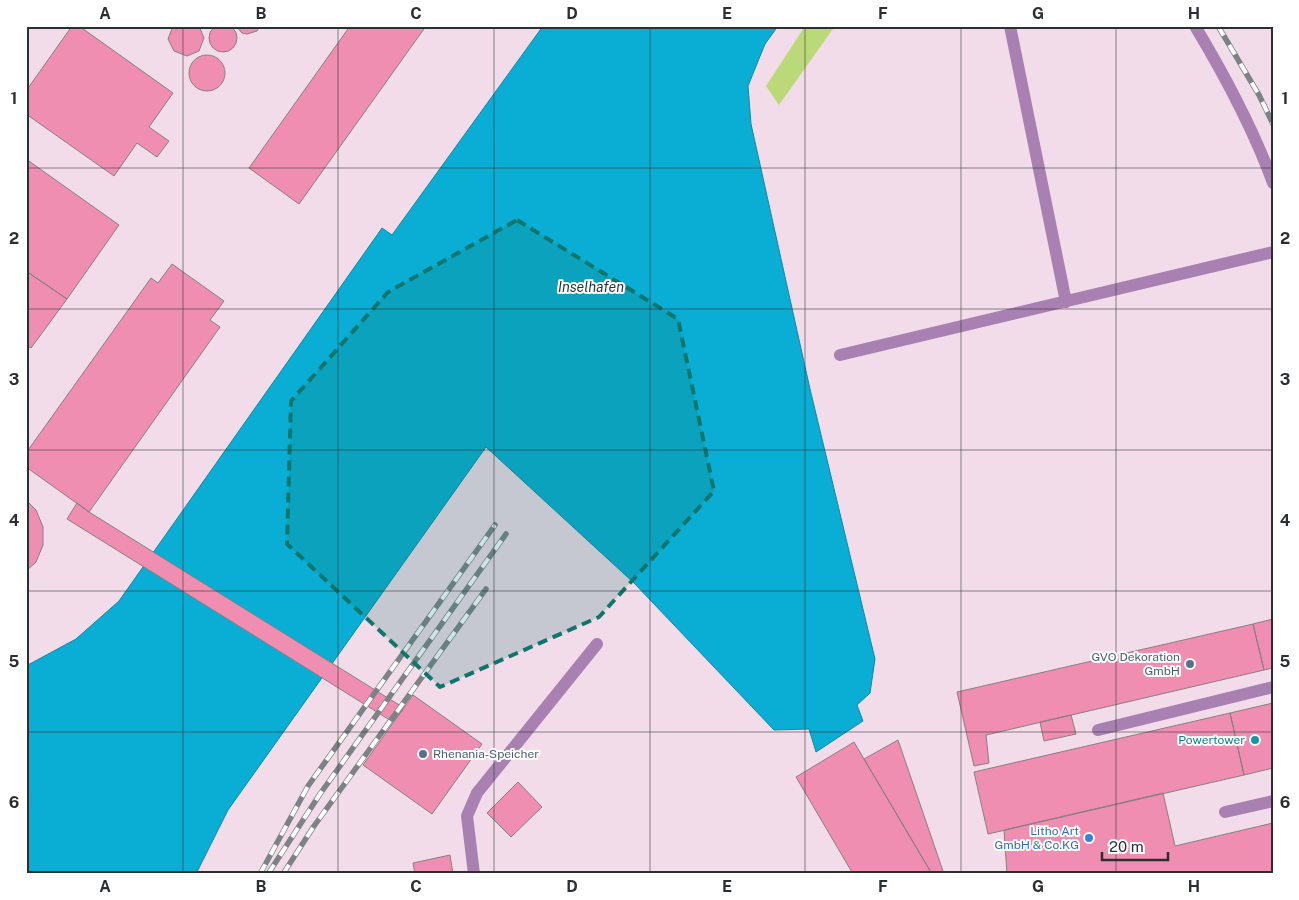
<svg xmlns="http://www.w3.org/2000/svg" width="1299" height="900" font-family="'Public Sans',sans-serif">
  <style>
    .industrial { fill: #f3dce9 }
    .green { fill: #bcd97a }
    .water { fill: #0aadd3; stroke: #1487a3 }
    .building { fill: #f08eb1; stroke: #887f81 }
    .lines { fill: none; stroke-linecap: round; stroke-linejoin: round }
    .minor { stroke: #a881b2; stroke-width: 12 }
    .rail-casing { stroke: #7d8287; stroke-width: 5.5 }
    .rail { stroke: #fff; stroke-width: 4; stroke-dasharray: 11; stroke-linecap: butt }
    .marked { fill: #0f766e; fill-opacity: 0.2; stroke: #0f766e; stroke-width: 4; stroke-dasharray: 10 6; stroke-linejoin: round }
    .grid { fill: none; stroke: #2c2f32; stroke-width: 1; stroke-opacity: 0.55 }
    .service-dot { fill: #5c6f8a; stroke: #fff; stroke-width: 2 }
    .culture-dot { fill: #0f9aa8; stroke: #fff; stroke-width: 2 }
    .shop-dot { fill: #3f7fe0; stroke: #fff; stroke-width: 2 }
    .labels { text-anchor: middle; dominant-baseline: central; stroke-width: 4; stroke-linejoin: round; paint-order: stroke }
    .service-label { font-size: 12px; fill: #4e5e75; stroke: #fff; text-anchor: end }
    .culture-label { font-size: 12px; fill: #0d838f; stroke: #fff; text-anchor: end }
    .shop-label { font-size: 12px; fill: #366cbe; stroke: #fff; text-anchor: end }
    .water-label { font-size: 14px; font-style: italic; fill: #1f353d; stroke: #fff }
    .neatline { fill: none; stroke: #2c2f32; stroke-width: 2 }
    .grid-label { font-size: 16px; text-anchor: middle; font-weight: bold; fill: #2c2f32 }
  </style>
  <rect width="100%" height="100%" fill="#e7eff6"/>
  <path class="industrial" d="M 26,26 L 543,26 L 392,235 L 381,228 L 119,601 L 76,639 L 26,666 Z
    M 778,26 L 1273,26 L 1273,874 L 196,874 L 228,810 L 486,446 L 634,583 L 774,730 L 809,729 L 815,751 L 856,705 L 810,389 L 751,124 L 748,86 L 765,44 Z"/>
  <path class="green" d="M 805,26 L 835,26 L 779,105 L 766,86 Z"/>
  <path class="water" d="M 543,26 L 778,26 L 765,44 L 748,86 L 751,124 L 810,389 L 875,659 L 870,693 L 857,705 L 863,721 L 816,752 L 809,729 L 774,730 L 634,583 L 486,447 L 228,810 L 196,874 L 26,874 L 26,666 L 76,639 L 119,601 L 382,228 L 392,235 Z"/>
  <path class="building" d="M209 38a14 14 0 1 1 28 0a14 14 0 1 1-28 0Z
    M 72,26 L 79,26 L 173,93 L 149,127 L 169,141 L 157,157 L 137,143 L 114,176 L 26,114 L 26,91 Z
    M 173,26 L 199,26 L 204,38 L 199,51 L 187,56 L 174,51 L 168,39 Z
    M 236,26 L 260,26 L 257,31 L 247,34 L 242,33 Z
    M 350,26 L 426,26 L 299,204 L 249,168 Z
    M189 73a18 18 0 1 1 36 0a18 18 0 1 1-36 0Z
    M 26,159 L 119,225 L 67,299 L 26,271 Z
    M 172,264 L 224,301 L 210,320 L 220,327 L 89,512 L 26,467 L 26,453 L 151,278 L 158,283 Z
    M 26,271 L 67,299 L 31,348 L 26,345 Z
    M 26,500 L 36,510 L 43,527 L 43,545 L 36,562 L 26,571 Z
    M 77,503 L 89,512 L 404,708 L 393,722 L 67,519 Z
    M 1273,619 L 1273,668 L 1264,670 L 1253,624 Z
    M 1253,624 L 1264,670 L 986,735 L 989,763 L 974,766 L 957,692 Z
    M 413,695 L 482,744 L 432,814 L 363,765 Z
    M 1273,703 L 1273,768 L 1244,775 L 1230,713 Z
    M 1230,713 L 1244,775 L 988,834 L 974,772 Z
    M 1071,715 L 1076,734 L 1044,741 L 1040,722 Z
    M 898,740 L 944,874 L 932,874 L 864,759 Z
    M 854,742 L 864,759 L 932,874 L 853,874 L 796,777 Z
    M 518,782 L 542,807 L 511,837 L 487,813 Z
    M 1163,793 L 1175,846 L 1273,823 L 1273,874 L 1007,874 L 1004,830 Z
    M 450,855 L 453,874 L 415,874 L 413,863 Z"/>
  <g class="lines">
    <path class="minor" d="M 1010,26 L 1066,302
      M 1195,26 C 1225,76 1253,128 1273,183
      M 840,355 L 1273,252
      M 1098,730 L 1273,687
      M 1225,812 L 1273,801
      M 474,874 L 467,816 L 477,793 L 597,644"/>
    <g class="rail-casing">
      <path id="rail" d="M 1218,26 L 1259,95 L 1273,124
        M 260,874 L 308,786 L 495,525
        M 268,874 L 320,794 L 506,534
        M 283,874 L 314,826 L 486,589"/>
    </g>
    <use href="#rail" class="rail"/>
  </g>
  <path class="marked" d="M 517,220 L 678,319 L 714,491 L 599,617 L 440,687 L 287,544 L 291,401 L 388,292 Z"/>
  <path class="grid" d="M 183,26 L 183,874M 338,26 L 338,874M 494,26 L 494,874M 650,26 L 650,874M 805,26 L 805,874M 961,26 L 961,874M 1116,26 L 1116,874M 26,168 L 1273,168M 26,309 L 1273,309M 26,450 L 1273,450M 26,591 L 1273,591M 26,732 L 1273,732"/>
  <g class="service-dot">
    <circle cx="1190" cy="664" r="5"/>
    <circle cx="423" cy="754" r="5"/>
  </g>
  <circle class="culture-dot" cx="1255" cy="740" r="5"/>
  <circle class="shop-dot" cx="1089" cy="838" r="5"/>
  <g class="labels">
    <g class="service-label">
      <text x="1180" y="657">GVO Dekoration<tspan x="1180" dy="14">GmbH</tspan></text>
      <text x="433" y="754" text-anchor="start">Rhenania-Speicher</text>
    </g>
    <g class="culture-label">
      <text x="1245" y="740">Powertower</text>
    </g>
    <g class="shop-label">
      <text x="1079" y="831">Litho Art<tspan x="1079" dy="14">GmbH &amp; Co.KG</tspan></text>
    </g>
    <g class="water-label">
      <text x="591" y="287">Inselhafen</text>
    </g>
  </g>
  <rect width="1299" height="900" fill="none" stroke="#ffffff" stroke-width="55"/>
  <path d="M1102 852v8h66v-8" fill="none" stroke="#2c2f32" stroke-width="2.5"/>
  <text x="1109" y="852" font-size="15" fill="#2c2f32" stroke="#ffffff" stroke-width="4" paint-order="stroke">20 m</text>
  <rect x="28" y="28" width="1244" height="844" class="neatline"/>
  <g class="grid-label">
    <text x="105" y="19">A</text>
    <text x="261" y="19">B</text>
    <text x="416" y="19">C</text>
    <text x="572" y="19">D</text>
    <text x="727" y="19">E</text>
    <text x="883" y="19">F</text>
    <text x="1038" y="19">G</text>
    <text x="1194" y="19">H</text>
    <text x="14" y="104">1</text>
    <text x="1285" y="104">1</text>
    <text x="14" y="244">2</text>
    <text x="1285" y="244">2</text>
    <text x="14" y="385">3</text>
    <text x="1285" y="385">3</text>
    <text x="14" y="526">4</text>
    <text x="1285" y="526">4</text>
    <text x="14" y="667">5</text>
    <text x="1285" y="667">5</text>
    <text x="14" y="808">6</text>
    <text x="1285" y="808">6</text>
    <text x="105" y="892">A</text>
    <text x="261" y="892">B</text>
    <text x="416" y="892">C</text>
    <text x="572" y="892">D</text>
    <text x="727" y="892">E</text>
    <text x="883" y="892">F</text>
    <text x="1038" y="892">G</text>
    <text x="1194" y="892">H</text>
  </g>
</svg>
